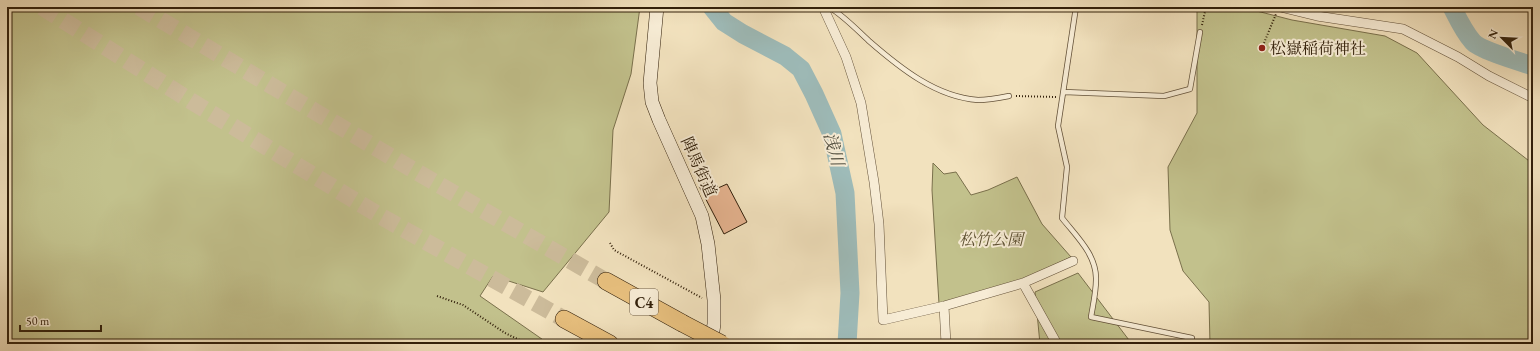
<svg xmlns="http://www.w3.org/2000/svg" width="1540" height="351" font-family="'EB Garamond','Noto Serif JP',serif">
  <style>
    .green { fill: #c2c18c; stroke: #7a704c }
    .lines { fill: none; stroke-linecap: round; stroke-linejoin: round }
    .river { stroke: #9ebcba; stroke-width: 19 }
    .building { fill: #e4b28e; stroke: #32200b }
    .motorway-tunnel { stroke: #ccbb9a; stroke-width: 17; stroke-dasharray: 17 8; stroke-linecap: butt }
    .service-casing { stroke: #625038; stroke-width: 6 }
    .minor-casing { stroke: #625038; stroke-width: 10 }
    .secondary-casing { stroke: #32200b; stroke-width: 14 }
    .motorway-casing { stroke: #32200b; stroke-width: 18 }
    .path { stroke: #32200b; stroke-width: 2; stroke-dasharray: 1 2; stroke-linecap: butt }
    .service { stroke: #f7ecd5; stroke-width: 4.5 }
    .minor { stroke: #f7ecd5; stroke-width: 9 }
    .secondary { stroke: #f7ecd5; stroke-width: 13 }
    .motorway { stroke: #e9c17f; stroke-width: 17 }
    .motorway-bridge-casing { stroke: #32200b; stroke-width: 18; stroke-linecap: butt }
    .motorway-bridge { stroke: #e9c17f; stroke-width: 17 }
    .poi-dot { fill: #8f2418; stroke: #f7ecd5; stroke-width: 1.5 }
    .labels { text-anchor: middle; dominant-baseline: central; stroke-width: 4; stroke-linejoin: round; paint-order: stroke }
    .shield { fill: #f7ecd5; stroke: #6d5d48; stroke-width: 1 }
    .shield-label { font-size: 15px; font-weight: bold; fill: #32200b }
    .poi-label { font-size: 16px; fill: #32200b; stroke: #f7ecd5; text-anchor: start }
    .street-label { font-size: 16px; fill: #32200b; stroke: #f7ecd5 }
    .park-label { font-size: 16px; font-style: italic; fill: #5d5032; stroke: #f7ecd5 }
    .water-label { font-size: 17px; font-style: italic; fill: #524f40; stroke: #f7ecd5 }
  </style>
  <rect width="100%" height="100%" fill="#f2e2be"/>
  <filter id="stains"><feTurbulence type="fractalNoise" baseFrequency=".005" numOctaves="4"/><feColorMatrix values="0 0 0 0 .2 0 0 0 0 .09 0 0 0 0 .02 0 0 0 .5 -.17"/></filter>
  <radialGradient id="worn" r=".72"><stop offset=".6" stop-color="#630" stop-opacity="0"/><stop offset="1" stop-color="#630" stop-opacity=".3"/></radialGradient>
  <path class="green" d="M 7,7 L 640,7 L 631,74 L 613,130 L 609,212 L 543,292 L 493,276 L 480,296 L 549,344 L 7,344 Z
    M 1204,7 L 1241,7 L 1292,20 L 1385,36 L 1417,53 L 1483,125 L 1533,164 L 1533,344 L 1210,344 L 1209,302 L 1183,271 L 1170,230 L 1168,167 L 1197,113 L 1197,10 Z
    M 933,163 L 944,174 L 956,172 L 971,195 L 988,190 L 1017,177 L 1042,224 L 1071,257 L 1022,280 L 939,304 L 932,190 Z
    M 1078,273 L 1132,344 L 1040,344 L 1035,292 Z"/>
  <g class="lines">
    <path class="river" d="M 712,7 L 724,22 L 743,34 L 785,56 L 801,69 L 814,94 L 832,134 L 845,193 L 850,293 L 847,344
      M 1452,7 C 1458,19 1464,32 1473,42 C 1480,50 1521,62 1533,66"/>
  </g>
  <path class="building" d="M 709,181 L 711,186 L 716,184 L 718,188 L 727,184 L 747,222 L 724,234 L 699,186 Z"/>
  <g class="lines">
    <path class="motorway-tunnel" d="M 42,7 L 191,101 L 382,217 L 564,319
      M 139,7 L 410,168 L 606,281"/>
    <g class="service-casing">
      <path id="service" d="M 829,7 C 844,16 856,29 869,41 C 900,68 936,97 978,100 C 988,100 999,98 1009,96
        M 1076,7 L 1058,126 L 1067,167 L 1062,218 C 1076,236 1097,255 1096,280 C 1096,292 1093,305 1091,317 L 1192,338
        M 1064,92 L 1164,96 L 1190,89 L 1200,32"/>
    </g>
    <g class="minor-casing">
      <path id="minor" d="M 823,7 L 846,57 L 861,103 L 874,182 L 879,224 L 883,320 L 944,306 L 1023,283 L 1073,261
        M 1280,7 L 1317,16 L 1403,29 L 1458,57 L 1489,76 L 1533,98
        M 1023,283 L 1057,344
        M 944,306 L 946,344"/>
    </g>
    <g class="secondary-casing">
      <path id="secondary" d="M 657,7 L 650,83 L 652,102 L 659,120 L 702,216 L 708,244 L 714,300 L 714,324 L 711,344"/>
    </g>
    <g class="motorway-casing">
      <path id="motorway" d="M 606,281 L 682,323
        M 564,319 L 610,344"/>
    </g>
    <path class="path" d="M 1202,25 L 1206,7
      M 1264,43 L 1276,14
      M 1016,96 L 1056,97
      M 610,243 L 614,250 L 702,298
      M 437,296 L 463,305 L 505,333 L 528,344"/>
    <use href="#service" class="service"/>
    <use href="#minor" class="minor"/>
    <use href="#secondary" class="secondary"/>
    <use href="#motorway" class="motorway"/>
    <g class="motorway-bridge-casing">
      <path id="motorway-bridge" d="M 682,323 L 722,344"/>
    </g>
    <use href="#motorway-bridge" class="motorway-bridge"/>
  </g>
  <circle class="poi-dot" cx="1262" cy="48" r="4"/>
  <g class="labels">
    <rect class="shield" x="630" y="289" width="28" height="26" rx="3"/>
    <g class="shield-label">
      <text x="644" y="302">C4</text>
    </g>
    <g class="poi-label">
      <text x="1270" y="48">松嶽稲荷神社</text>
    </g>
    <g class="street-label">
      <text transform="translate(699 167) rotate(66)">陣馬街道</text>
    </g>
    <g class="park-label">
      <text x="991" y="239">松竹公園</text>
    </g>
    <g class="water-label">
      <text transform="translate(834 149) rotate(75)">浅川</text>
    </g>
  </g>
  <rect width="1540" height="351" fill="none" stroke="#f2e2be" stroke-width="24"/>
  <rect x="8" y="8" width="1524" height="335" fill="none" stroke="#32200b" stroke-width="2"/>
  <rect x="12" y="12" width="1516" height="327" fill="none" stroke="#32200b"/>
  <g transform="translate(1502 38) rotate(294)" stroke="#f7ecd5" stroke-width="3" paint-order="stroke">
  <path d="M0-3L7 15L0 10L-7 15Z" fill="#32200b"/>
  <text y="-6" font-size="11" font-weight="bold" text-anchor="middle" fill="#32200b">N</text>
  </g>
  <path d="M20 325v6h81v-6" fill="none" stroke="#32200b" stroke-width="2"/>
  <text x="26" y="325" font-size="12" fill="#32200b" stroke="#f7ecd5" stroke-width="3" paint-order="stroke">50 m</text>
  <rect width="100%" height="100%" filter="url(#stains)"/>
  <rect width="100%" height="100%" fill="url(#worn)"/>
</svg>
